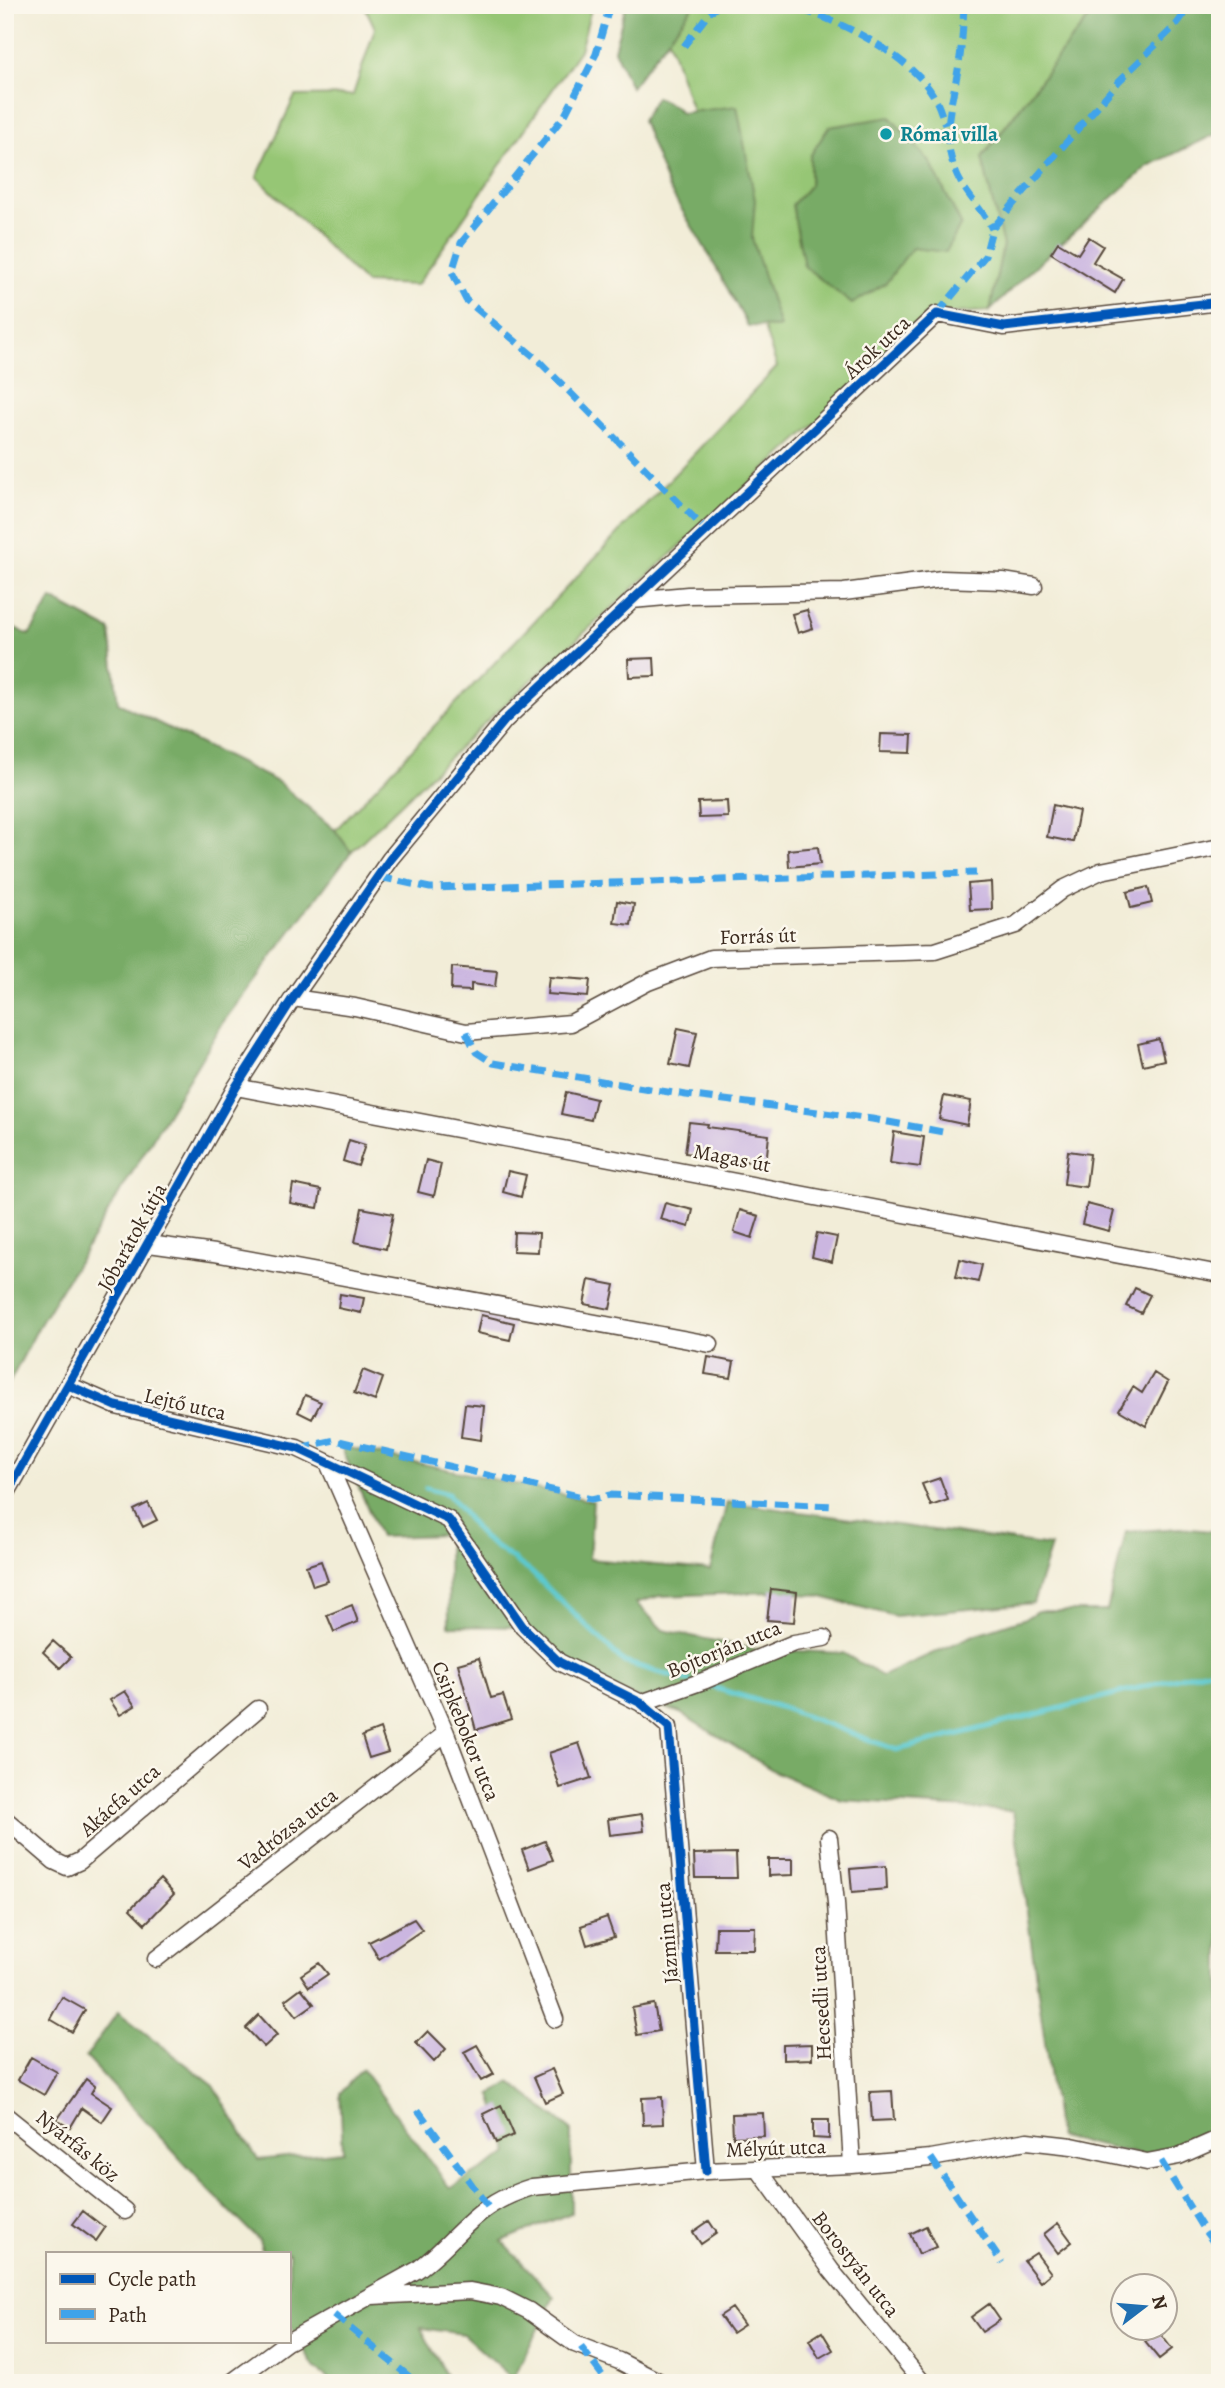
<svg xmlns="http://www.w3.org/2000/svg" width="1225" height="2388" font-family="Alegreya,serif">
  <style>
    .green { fill: #96c675; stroke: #68784a; stroke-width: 2 }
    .forest { fill: #78ab66; stroke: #5a6a42; stroke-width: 2 }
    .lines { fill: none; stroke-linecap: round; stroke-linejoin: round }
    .stream { stroke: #5bc9d0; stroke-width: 5 }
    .building { fill: #cbb6e0 }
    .street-casing { stroke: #56473a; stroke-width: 19 }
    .street { stroke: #fff; stroke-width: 16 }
    .quiet { stroke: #3fa3ea; stroke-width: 7; stroke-dasharray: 14 7; stroke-linecap: butt }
    .cycleway-casing { stroke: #fbf7ec; stroke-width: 13 }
    .cycleway { stroke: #0057b8; stroke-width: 9 }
    .culture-dot { fill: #0f9aa8; stroke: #fbf7ec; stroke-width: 2.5 }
    .labels { text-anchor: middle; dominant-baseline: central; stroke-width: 5; stroke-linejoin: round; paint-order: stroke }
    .culture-label { font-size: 21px; font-weight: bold; fill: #0d838f; stroke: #fbf7ec; text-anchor: start }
    .street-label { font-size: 21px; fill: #3b2a1e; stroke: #fbf7ec }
  </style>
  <rect width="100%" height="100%" fill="#fbf7ec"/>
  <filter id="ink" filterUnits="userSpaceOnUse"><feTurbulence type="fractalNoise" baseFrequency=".0143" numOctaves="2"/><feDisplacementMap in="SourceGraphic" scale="14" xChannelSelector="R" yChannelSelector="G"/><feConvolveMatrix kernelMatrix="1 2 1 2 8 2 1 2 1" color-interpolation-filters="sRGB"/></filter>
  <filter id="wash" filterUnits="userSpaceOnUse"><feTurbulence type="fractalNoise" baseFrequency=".00686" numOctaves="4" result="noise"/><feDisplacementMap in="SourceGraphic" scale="28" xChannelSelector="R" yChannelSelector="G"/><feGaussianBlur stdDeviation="1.57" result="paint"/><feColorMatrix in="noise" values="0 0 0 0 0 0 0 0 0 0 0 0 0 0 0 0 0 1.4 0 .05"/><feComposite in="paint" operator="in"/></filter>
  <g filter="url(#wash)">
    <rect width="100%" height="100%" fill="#f2edd8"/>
    <path class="green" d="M 364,5 L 592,5 L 580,50 L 417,285 L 365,283 L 257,177 L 295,96 L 353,95 L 375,28 Z
      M 657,5 L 1100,5 L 1073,37 L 982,157 L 1003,245 L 990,311 L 937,314 L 492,716 L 351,852 L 335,830 L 777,367 Z"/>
    <path class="forest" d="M 626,5 L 694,5 L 631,87 L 614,50 Z
      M 1100,5 L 1220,5 L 1220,132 L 1148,166 L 1030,271 L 990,311 L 1003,245 L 982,158 L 1073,37 Z
      M 656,97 L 674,106 L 681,113 L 737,106 L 755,200 L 752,238 L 780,327 L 748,326 L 708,253 L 668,187 L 642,120 Z
      M 890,117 L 930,162 L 961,224 L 946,252 L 912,248 L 886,283 L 852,304 L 804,266 L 792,205 L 810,185 L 810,156 L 829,127 Z
      M 52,599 L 110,630 L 118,703 L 278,782 L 335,830 L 351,852 L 224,1021 L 39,1326 L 5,1391 L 5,623 L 29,635 Z
      M 341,1446 L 593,1501 L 589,1559 L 710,1570 L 727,1502 L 1051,1546 L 1033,1603 L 895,1616 L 814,1595 L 773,1592 L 659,1596 L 636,1603 L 663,1630 L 753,1649 L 843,1653 L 882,1676 L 974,1635 L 1026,1618 L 1037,1611 L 1107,1611 L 1126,1532 L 1180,1528 L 1220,1532 L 1220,2129 L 1152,2157 L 1058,2137 L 1013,1811 L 842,1800 L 776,1772 L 680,1713 L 571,1674 L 515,1627 L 449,1626 L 448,1535 L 380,1537 Z
      M 118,2012 L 214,2086 L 258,2160 L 343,2151 L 340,2093 L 362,2069 L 450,2188 L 509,2153 L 491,2095 L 510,2082 L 571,2130 L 571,2213 L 502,2241 L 554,2297 L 513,2379 L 463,2334 L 421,2328 L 450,2383 L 334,2383 L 314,2367 L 289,2323 L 289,2253 L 263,2253 L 259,2240 L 210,2191 L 86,2057 Z"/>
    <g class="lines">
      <path class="stream" d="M 426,1488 L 448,1494 L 483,1538 L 531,1572 L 624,1662 L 689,1681
        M 705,1685 L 783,1708 L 897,1750 L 1220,1667"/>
    </g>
    <g id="blocks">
      <path class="building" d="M 1089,237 L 1103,246 L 1093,262 L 1123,279 L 1115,293 L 1051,253 L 1058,242 L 1078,254 Z
        M 807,610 L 813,628 L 798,633 L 792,614 Z
        M 654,658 L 655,676 L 629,677 L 628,659 Z
        M 881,734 L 912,735 L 911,753 L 880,752 Z
        M 727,801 L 728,817 L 699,818 L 698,802 Z
        M 1053,805 L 1079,811 L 1073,842 L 1047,837 Z
        M 818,847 L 820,864 L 789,867 L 788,850 Z
        M 991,882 L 992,909 L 970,910 L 968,884 Z
        M 1148,887 L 1152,903 L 1131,908 L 1127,892 Z
        M 617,901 L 634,904 L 631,925 L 614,923 Z
        M 452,967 L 497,971 L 495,987 L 471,984 L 471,991 L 451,990 Z
        M 549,977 L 590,980 L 588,997 L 547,994 Z
        M 678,1028 L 697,1032 L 689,1068 L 670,1064 Z
        M 1159,1039 L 1164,1060 L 1143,1065 L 1138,1044 Z
        M 566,1092 L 596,1099 L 591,1120 L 561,1114 Z
        M 944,1096 L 971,1101 L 967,1125 L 939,1119 Z
        M 689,1122 L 708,1124 L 707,1127 L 769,1135 L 766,1164 L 685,1153 Z
        M 894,1132 L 924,1137 L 920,1167 L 890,1163 Z
        M 349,1140 L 365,1145 L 358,1166 L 343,1161 Z
        M 1068,1151 L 1090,1154 L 1086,1187 L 1064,1184 Z
        M 426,1160 L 441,1164 L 434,1196 L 418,1192 Z
        M 508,1171 L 526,1175 L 521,1197 L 503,1192 Z
        M 293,1184 L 321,1190 L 318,1208 L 290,1203 Z
        M 665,1203 L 693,1210 L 689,1227 L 660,1219 Z
        M 1087,1204 L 1114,1211 L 1109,1231 L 1082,1224 Z
        M 362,1208 L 393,1214 L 386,1249 L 355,1242 Z
        M 740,1210 L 759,1216 L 752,1238 L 734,1232 Z
        M 514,1232 L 539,1233 L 538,1252 L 513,1251 Z
        M 817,1233 L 837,1237 L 832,1262 L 812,1257 Z
        M 960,1259 L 982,1265 L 978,1282 L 956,1277 Z
        M 589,1280 L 615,1285 L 610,1309 L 584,1304 Z
        M 1135,1288 L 1150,1295 L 1141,1313 L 1126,1306 Z
        M 340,1294 L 364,1298 L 361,1313 L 338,1308 Z
        M 481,1315 L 514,1323 L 510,1340 L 477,1333 Z
        M 708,1357 L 734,1362 L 731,1378 L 705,1374 Z
        M 363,1370 L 383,1378 L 375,1401 L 354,1393 Z
        M 1154,1373 L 1168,1382 L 1146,1426 L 1119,1410 L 1133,1387 L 1142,1393 Z
        M 305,1395 L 321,1402 L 312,1419 L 298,1412 Z
        M 465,1404 L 484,1406 L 481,1440 L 461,1437 Z
        M 940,1478 L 948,1500 L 931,1506 L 922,1484 Z
        M 148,1503 L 157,1520 L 143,1527 L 134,1510 Z
        M 321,1561 L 328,1581 L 313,1586 L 306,1566 Z
        M 771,1589 L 797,1592 L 794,1622 L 767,1620 Z
        M 352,1605 L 358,1622 L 334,1632 L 327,1615 Z
        M 53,1641 L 71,1657 L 60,1668 L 43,1652 Z
        M 479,1658 L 491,1698 L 503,1695 L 511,1719 L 476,1730 L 458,1664 Z
        M 125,1691 L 135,1706 L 120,1715 L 110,1700 Z
        M 380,1729 L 388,1752 L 369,1758 L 362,1736 Z
        M 579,1743 L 591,1778 L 560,1788 L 549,1753 Z
        M 642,1814 L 644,1831 L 610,1835 L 608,1819 Z
        M 545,1841 L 553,1860 L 529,1869 L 522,1850 Z
        M 736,1853 L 737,1878 L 695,1878 L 694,1854 Z
        M 768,1859 L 793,1859 L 793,1875 L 768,1876 Z
        M 886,1866 L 887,1889 L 852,1892 L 850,1869 Z
        M 160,1879 L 174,1894 L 145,1924 L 130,1909 Z
        M 607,1917 L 614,1937 L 587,1945 L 581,1926 Z
        M 414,1919 L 422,1930 L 379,1959 L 369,1942 Z
        M 716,1927 L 755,1927 L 754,1950 L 715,1950 Z
        M 319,1963 L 328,1974 L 309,1987 L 301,1975 Z
        M 301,1988 L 314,2004 L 297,2016 L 285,2000 Z
        M 62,1997 L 85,2010 L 72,2032 L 50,2019 Z
        M 654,2004 L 659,2031 L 637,2035 L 632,2008 Z
        M 259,2015 L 277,2035 L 264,2047 L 246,2028 Z
        M 428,2031 L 446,2049 L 434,2062 L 416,2043 Z
        M 812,2044 L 812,2059 L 783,2060 L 783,2045 Z
        M 477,2045 L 494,2074 L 481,2081 L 464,2052 Z
        M 31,2057 L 57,2072 L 44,2095 L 18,2080 Z
        M 552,2069 L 563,2094 L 545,2102 L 534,2077 Z
        M 86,2079 L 95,2086 L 91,2093 L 112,2107 L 102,2122 L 82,2108 L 70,2128 L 57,2120 Z
        M 892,2091 L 894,2120 L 872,2121 L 870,2092 Z
        M 662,2097 L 663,2124 L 643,2125 L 642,2098 Z
        M 501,2105 L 514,2135 L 496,2143 L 483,2114 Z
        M 763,2113 L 764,2136 L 733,2137 L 732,2114 Z
        M 813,2120 L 829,2120 L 829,2139 L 813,2138 Z
        M 83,2211 L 105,2228 L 96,2241 L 73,2224 Z
        M 709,2221 L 717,2233 L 701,2244 L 693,2232 Z
        M 1058,2223 L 1072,2242 L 1058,2253 L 1044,2234 Z
        M 926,2226 L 936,2247 L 919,2254 L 910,2234 Z
        M 1036,2253 L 1051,2273 L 1040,2282 L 1024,2261 Z
        M 989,2304 L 1000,2320 L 982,2332 L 971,2317 Z
        M 732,2308 L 744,2325 L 732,2333 L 720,2316 Z
        M 822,2332 L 833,2350 L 819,2358 L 809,2340 Z
        M 1159,2332 L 1172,2349 L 1159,2359 L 1145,2342 Z"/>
    </g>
  </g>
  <g filter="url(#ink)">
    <use href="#blocks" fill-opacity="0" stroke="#56473a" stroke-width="2"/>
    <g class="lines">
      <g class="street-casing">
        <path id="street" d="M 632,600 L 688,595 L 844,592 L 942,579 L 1003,581 L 1034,586
          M 293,998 L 355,1007 L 466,1032 L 571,1023 L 648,982 L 711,958 L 935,951 L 1016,925 L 1063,889 L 1101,871 L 1220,847
          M 236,1087 L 1220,1274
          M 149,1244 L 214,1253 L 710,1344
          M 68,1385 L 116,1406 L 297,1448 L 449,1520 L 523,1627 L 559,1662 L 641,1703 L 669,1727 L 706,2171
          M 328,1463 L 446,1733 L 555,2019
          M 5,1496 L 236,1087 L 293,998 L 390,859 L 505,720 L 937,314 L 1004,327 L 1220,302
          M 641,1703 L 706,1680 L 794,1643 L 824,1638
          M 5,1819 L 54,1861 L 67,1867 L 80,1861 L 258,1709
          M 829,1838 L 836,1903 L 852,2165
          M 156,1959 L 446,1733
          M 5,2115 L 125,2211
          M 759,2170 L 831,2270 L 923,2383
          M 372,2296 L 470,2291 L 501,2297 L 529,2311 L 575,2344 L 619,2361 L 662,2383
          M 289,2341 L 417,2270 C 443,2252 461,2226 487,2208 C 501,2198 516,2192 532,2187 L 706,2171 L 852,2165 L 931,2158 L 1027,2141 L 1072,2146 L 1147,2162 L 1179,2156 L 1220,2138
          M 231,2383 L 288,2341"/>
      </g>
      <use href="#street" class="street"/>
      <path class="quiet" d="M 610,5 L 596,54 L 565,115 L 461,243 L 452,272 L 466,300 L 537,359 L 706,530
        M 780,5 C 827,13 897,48 927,86 C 936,97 941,111 945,125
        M 964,5 C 963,25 962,45 959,64 C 953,102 940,131 955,170 C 963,192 982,208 992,229
        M 684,46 L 709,13 L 719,5
        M 937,314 L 985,256 L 992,229 L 1119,81 L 1176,25 L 1191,5
        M 379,877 L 430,888 L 976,873
        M 466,1032 L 476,1052 L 493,1063 L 686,1095 L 872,1119 L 943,1132
        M 299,1448 L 335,1440 L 591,1499 L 610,1495 L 833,1506
        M 418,2110 L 488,2207
        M 931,2158 L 1002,2263
        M 1161,2161 L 1202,2227 L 1220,2251
        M 334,2315 L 417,2383
        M 581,2347 L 608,2383
        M 239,2376 L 248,2383"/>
      <g class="cycleway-casing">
        <path id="cycleway" d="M 68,1385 L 116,1406 L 297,1448 L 449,1520 L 523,1627 L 559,1662 L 641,1703 L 669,1727 L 706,2171
          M 5,1496 L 236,1087 L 293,998 L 390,859 L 505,720 L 937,314 L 1004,327 L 1220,302"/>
      </g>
      <use href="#cycleway" class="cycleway"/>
    </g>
  </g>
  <circle class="culture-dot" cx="886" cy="134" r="7"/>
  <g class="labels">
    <g class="culture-label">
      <text x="900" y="134">Római villa</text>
    </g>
    <g class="street-label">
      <text transform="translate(877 347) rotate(-43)">Árok utca</text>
      <text transform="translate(758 936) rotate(-2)">Forrás út</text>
      <text transform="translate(732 1158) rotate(11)">Magas út</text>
      <text transform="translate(132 1237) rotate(-61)">Jóbarátok útja</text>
      <text transform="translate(185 1404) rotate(13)">Lejtő utca</text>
      <text transform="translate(724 1649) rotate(-22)">Bojtorján utca</text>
      <text transform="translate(466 1731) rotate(68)">Csipkebokor utca</text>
      <text transform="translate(120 1800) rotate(-41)">Akácfa utca</text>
      <text transform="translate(288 1829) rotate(-38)">Vadrózsa utca</text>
      <text transform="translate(667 1933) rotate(-95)">Jázmin utca</text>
      <text transform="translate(821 2003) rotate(-93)">Hecsedli utca</text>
      <text transform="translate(78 2146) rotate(39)">Nyárfás köz</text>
      <text transform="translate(776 2148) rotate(-2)">Mélyút utca</text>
      <text transform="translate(856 2264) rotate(52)">Borostyán utca</text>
    </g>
  </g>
  <rect width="1225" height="2388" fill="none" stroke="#fbf7ec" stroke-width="28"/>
  <rect x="46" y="2252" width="245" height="91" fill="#fbf7ec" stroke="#aea59a" stroke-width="2"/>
  <rect x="60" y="2274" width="35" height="10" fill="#0057b8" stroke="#aea59a" stroke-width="2"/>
  <text x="108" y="2286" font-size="21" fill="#3b2a1e">Cycle path</text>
  <rect x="60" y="2309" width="35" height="10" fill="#3fa3ea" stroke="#aea59a" stroke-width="2"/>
  <text x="108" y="2322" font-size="21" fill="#3b2a1e">Path</text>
  <g transform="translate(1144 2307) rotate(74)"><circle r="33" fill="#fbf7ec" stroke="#aea59a" stroke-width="2"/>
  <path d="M0-5L12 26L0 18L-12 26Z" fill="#1f6fb2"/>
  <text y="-10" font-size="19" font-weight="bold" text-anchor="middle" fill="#3b2a1e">N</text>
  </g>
</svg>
